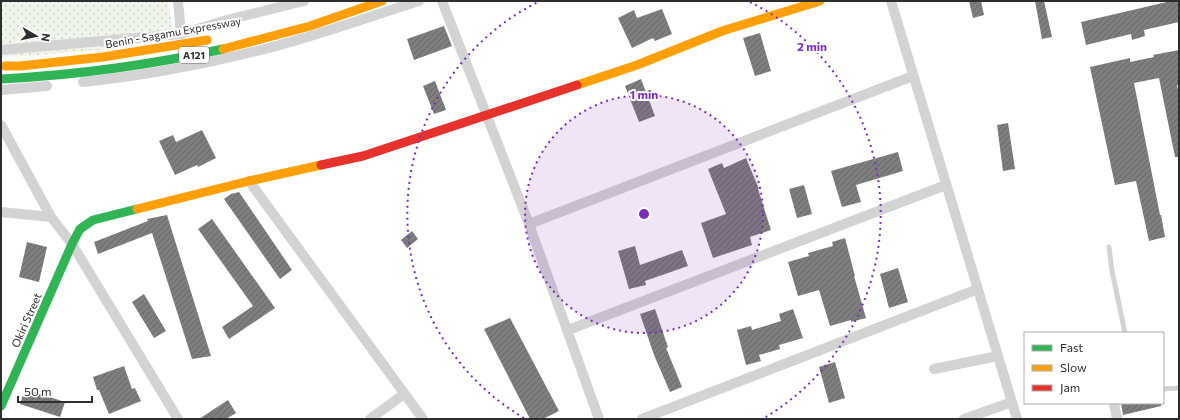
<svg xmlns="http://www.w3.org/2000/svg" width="1180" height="420" font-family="Commissioner,sans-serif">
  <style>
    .grass { fill: url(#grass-dots) }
    .building { fill: url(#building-hatch) }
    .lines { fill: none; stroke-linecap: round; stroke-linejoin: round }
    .lane { stroke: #d3d3d3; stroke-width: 5 }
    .street { stroke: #d3d3d3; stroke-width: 10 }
    .fast { stroke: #30b455; stroke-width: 9 }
    .slow { stroke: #ff9f0a; stroke-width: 9 }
    .jam { stroke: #e5322d; stroke-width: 9 }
    .ring { fill: none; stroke: #7b2cbf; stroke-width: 2; stroke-dasharray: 2 4 }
    .labels { text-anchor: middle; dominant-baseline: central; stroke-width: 4; stroke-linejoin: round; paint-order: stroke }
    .shield { fill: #fff; stroke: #6d6d6d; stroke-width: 1 }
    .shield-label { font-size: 10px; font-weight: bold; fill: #2e2e2e }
    .street-label { font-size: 11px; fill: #2e2e2e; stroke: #fff }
    .centre { fill: #7b2cbf; stroke: #fff; stroke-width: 2 }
    .ring-label { font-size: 12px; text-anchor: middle; font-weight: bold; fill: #7b2cbf; stroke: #fff; stroke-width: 4; stroke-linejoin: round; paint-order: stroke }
  </style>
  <defs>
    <pattern id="grass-dots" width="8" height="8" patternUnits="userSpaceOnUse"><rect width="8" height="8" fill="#f0f5eb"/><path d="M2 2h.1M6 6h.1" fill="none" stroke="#ced2ca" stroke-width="1.8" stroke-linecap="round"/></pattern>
    <pattern id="building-hatch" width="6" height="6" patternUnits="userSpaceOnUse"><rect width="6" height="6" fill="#7e7e7e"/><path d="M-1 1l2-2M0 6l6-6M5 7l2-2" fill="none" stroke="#686868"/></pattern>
  </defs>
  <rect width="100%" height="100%" fill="#fff"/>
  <path class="grass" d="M 1,1 L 168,1 L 174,37 L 111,49 L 27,56 L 1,57 Z"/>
  <path class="building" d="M 969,1 L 981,1 L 984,15 L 973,18 Z
    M 1035,1 L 1044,1 L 1052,37 L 1042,39 Z
    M 1171,1 L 1179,1 L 1179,22 L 1144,30 L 1145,36 L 1132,40 L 1131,34 L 1086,45 L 1081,22 Z
    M 662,9 L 672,34 L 655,41 L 653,38 L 632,48 L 618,18 L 634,10 L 637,18 Z
    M 444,26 L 452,46 L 414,60 L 407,39 Z
    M 760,33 L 771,71 L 755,76 L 743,38 Z
    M 1179,50 L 1179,85 L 1177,85 L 1179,95 L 1179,157 L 1175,157 L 1159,78 L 1134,83 L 1160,215 L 1161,215 L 1165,237 L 1149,241 L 1136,181 L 1115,185 L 1090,67 L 1130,58 L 1130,62 L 1154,57 L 1153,55 Z
    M 641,79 L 655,116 L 639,122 L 625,86 Z
    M 435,81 L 446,110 L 434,114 L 423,86 Z
    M 1008,123 L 1015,169 L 1003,171 L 997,125 Z
    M 202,130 L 216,158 L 198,167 L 197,165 L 175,175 L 159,141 L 173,135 L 176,142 Z
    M 898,152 L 903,171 L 856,185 L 861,202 L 842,207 L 831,171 Z
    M 746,158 L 759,189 L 758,189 L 771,230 L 750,237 L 752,245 L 713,258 L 701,223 L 726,214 L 708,169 L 722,163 L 724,168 Z
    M 804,185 L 812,214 L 797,218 L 789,189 Z
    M 239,192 L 292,270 L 280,279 L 224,199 L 231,194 Z
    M 167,215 L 211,356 L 192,359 L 152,233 L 98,254 L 94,242 L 148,221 L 147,219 Z
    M 212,219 L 275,308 L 229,339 L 222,327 L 253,306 L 198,229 Z
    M 412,231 L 418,239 L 407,248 L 401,240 Z
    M 845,238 L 855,276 L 854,276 L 866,318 L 851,322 L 851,320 L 830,326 L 819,290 L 798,296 L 788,262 L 809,256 L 808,253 L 833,246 L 832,242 Z
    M 27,242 L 47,247 L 39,282 L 19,277 Z
    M 635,246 L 640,265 L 682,250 L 688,266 L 645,281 L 646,285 L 629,289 L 618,251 Z
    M 898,268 L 908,302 L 889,308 L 880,274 Z
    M 144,294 L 166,331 L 154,338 L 132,302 Z
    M 655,309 L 668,347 L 666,348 L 682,387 L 670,392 L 654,355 L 640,314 Z
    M 793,309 L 803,338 L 779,345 L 780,349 L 759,355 L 761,361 L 746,365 L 737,330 L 751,326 L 752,330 L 781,321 L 779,314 Z
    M 510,318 L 559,411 L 543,419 L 530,419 L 484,329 Z
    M 835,362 L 845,398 L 829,403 L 819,367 Z
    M 124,366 L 132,389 L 135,388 L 141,401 L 109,414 L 99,390 L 97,390 L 93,377 Z
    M 25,389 L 65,402 L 60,417 L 20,404 Z
    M 228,400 L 236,413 L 226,419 L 199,419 Z
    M 1121,403 L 1161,403 L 1161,406 L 1123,415 Z"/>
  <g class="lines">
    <path class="lane" d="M 1109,247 L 1112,271 L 1125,333
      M 1163,389 L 1179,388"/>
    <path class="street" d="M 178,1 L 181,34
      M 442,1 L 529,224 L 599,419
      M 891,1 L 1017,419
      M 1,50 L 181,34 L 227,20 L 304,1
      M 83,82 C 144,76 205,64 265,49 C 317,36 368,17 419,1
      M 1,90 L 47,86
      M 1,125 L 51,217 L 72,244 L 178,419
      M 249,181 L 423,419
      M 1,212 L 51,217
      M 529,224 L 913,76
      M 568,330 L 946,185
      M 934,369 L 998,356
      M 1114,403 L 1117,419
      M 370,419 L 404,394
      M 642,419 L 978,289
      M 964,419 L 1012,402"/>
    <path class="fast" d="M 1,79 C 76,75 150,65 223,49
      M 1,406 L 72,244 L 80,229 L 93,220 L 137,209"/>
    <path class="slow" d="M 223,49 L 310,26 L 382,1
      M 5,66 L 20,66 L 103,57 L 207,40
      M 577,85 L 637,65 L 722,31 L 820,1
      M 137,209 L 249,181 L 321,165"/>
    <path class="jam" d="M 321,165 L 363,156 L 577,85"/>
  </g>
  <circle cx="644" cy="214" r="119" fill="#7b2cbf" fill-opacity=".12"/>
  <g class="ring">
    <circle cx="644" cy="214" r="119"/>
    <path d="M524 418A237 237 0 0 1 538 2M750 2A237 237 0 0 1 764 418"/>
  </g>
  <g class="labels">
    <rect class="shield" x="179" y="47" width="30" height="16" rx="3"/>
    <g class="shield-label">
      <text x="194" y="55">A121</text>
    </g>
    <g class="street-label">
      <text transform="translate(173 32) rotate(-10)">Benin - Sagamu Expressway</text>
      <text transform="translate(26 320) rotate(-66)">Okiri Street</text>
    </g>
  </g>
  <circle cx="644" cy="214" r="6" class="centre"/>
  <g class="ring-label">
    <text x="812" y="51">2 min</text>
    <text x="644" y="99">1 min</text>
  </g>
  <rect width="1180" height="420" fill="none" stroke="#2e2e2e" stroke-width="4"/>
  <rect x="1024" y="332" width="140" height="72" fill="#ffffff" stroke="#ababab"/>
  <rect x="1032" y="345" width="20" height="6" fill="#30b455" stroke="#ababab"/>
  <text x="1060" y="352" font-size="12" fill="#2e2e2e">Fast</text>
  <rect x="1032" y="365" width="20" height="6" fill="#ff9f0a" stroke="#ababab"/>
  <text x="1060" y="372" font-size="12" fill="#2e2e2e">Slow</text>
  <rect x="1032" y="385" width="20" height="6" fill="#e5322d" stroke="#ababab"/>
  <text x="1060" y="392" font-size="12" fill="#2e2e2e">Jam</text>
  <g transform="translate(36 36) rotate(99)" stroke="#ffffff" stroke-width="3" paint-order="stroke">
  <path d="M0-3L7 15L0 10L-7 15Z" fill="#2e2e2e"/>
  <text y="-6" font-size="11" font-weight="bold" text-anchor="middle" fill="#2e2e2e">N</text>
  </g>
  <path d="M18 396v6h74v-6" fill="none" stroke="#2e2e2e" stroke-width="2"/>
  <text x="24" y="396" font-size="12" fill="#2e2e2e" stroke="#ffffff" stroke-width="3" paint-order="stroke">50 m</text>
</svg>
